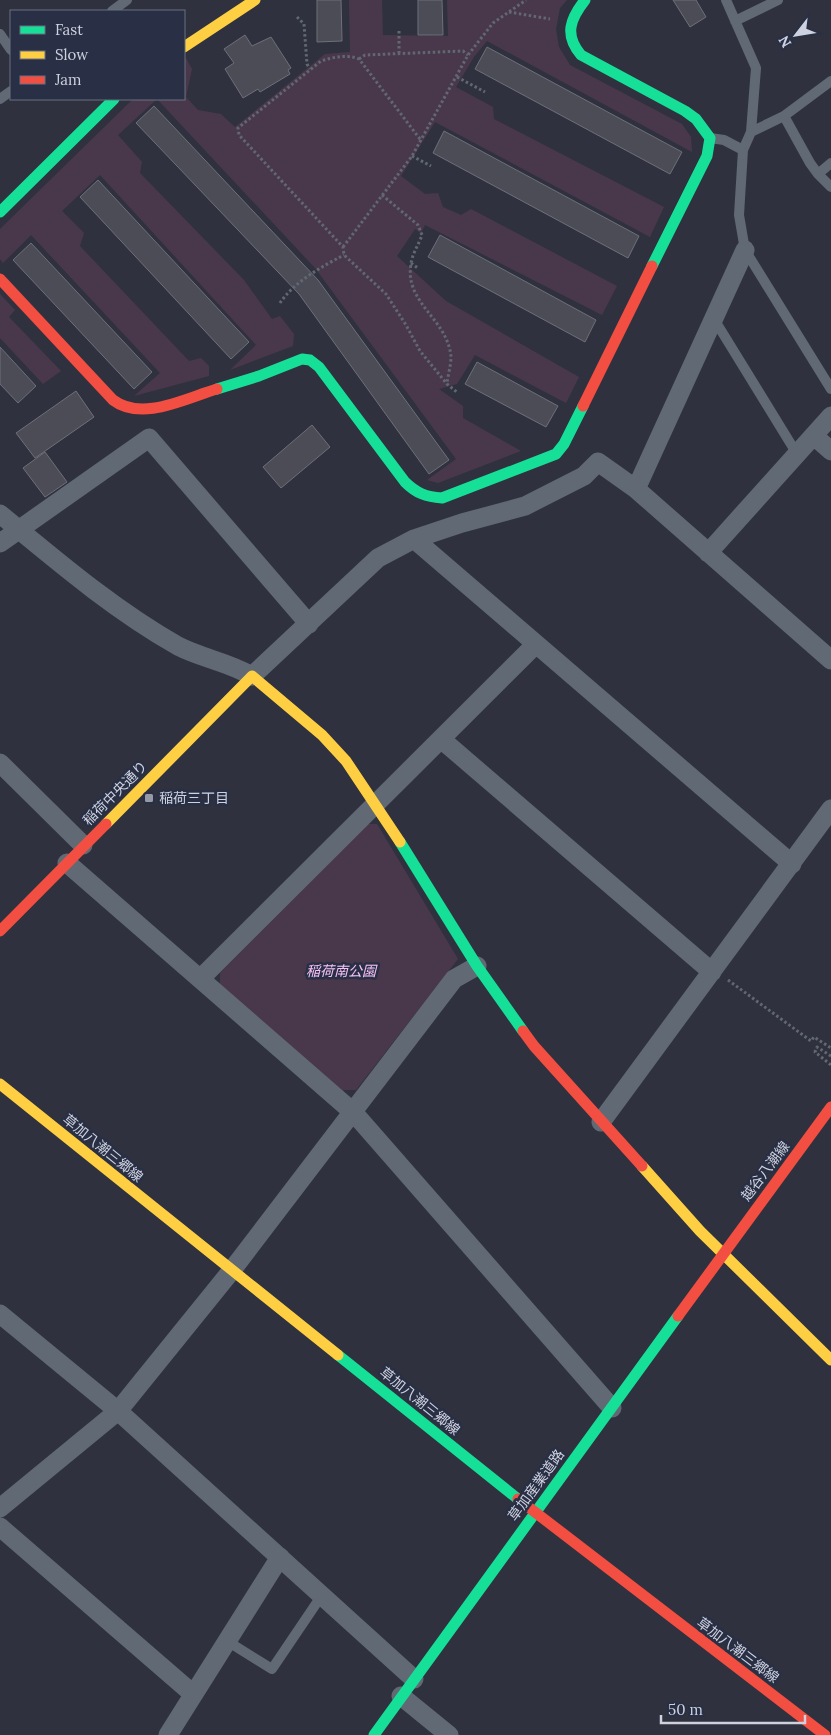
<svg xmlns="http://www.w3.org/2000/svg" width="831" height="1735" font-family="Lora,'Noto Sans JP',serif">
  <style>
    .green { fill: #49384b }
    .building { fill: #4c4c56; stroke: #6f6f7a }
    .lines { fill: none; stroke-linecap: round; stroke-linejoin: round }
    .path { stroke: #616871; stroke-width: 3; stroke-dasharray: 2.5 2.5; stroke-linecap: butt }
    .lane { stroke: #616a74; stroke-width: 10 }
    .street { stroke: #616a74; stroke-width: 19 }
    .fast { stroke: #16e098; stroke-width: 11 }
    .slow { stroke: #ffcf43; stroke-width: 11 }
    .jam { stroke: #f24e42; stroke-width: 11 }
    .poi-dot { fill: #969aa7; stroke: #292f44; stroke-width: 2 }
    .labels { text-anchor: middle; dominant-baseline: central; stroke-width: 5; stroke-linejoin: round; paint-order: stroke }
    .street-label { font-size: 14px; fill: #ced2e0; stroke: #292f44 }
    .poi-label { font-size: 14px; fill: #ced2e0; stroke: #292f44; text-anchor: start }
    .park-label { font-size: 14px; font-style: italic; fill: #f8c2f7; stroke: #292f44 }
  </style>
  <rect width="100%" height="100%" fill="#2f323e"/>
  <path class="green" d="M 349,0 L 382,0 L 383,35 L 448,36 L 447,0 L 567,0 L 560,8 L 556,29 L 559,47 L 570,65 L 682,124 L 691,137 L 692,152 L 487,41 L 474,57 L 456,87 L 493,107 L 494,119 L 664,207 L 650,237 L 435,122 L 401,176 L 425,194 L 438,193 L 443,207 L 461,215 L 471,209 L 617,286 L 602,315 L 425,225 L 421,233 L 415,229 L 397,256 L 446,301 L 579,377 L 566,403 L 475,355 L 457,384 L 439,389 L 463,406 L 463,418 L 521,451 L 438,483 L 427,480 L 456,459 L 315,268 L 157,99 L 118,135 L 142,162 L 140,173 L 244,280 L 272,319 L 280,316 L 294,334 L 293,346 L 230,370 L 256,345 L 100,175 L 62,211 L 84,233 L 80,246 L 189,361 L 201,358 L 209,366 L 209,376 L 134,396 L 160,373 L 31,235 L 3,263 L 0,259 L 0,229 L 133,99 L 184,99 L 184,60 L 186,58 L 192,69 L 186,97 L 198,110 L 221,114 L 235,127 L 325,54 L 350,52 Z
    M 0,294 L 15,310 L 9,317 L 61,371 L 43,384 L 0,338 Z
    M 368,824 L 377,824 L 458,959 L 356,1090 L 342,1090 L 220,985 L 220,973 Z"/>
  <path class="building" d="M 317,0 L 341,0 L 342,41 L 317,42 Z
    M 418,0 L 442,0 L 443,35 L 418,35 Z
    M 673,0 L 696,0 L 706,17 L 690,27 Z
    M 245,35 L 252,46 L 271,37 L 291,68 L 288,70 L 290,74 L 260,92 L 258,89 L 243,98 L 225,69 L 234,63 L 224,49 Z
    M 487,47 L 682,152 L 670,174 L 475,69 Z
    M 154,106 L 318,280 L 449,460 L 429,474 L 299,294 L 136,123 Z
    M 444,131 L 639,236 L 628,258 L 433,153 Z
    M 98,180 L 249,342 L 231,359 L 80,197 Z
    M 440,235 L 596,320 L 585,342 L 428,257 Z
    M 31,243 L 152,372 L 134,389 L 13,260 Z
    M 0,347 L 36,386 L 18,403 L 0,384 Z
    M 477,362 L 558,406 L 546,427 L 465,384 Z
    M 76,391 L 94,417 L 35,458 L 16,433 Z
    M 312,425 L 330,447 L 281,488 L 263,467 Z
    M 45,452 L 67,482 L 45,497 L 23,468 Z"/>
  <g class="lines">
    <path class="path" d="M 509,12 L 550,19
      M 297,17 L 304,24 L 307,64 L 310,69
      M 399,31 L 399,53
      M 359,59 L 365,55 L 463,51 L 468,55
      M 457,77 L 485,92
      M 420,139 L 359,59 C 346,54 334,57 321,61 L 238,128 L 239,135 L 343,247 L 344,255 L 386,294 L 406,325 L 420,351 L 447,384 L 458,393
      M 412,156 L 431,166
      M 382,195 L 418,225 L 422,235 C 419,244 412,254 411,264 C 404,303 448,319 451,357 C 451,365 448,375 447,383
      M 343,247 L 412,156 L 468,55 L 493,23 L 526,0
      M 411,263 L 419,269
      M 280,303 C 294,282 321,267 344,255
      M 728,980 L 811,1041 L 814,1037 L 831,1048
      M 831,1056 L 817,1047 L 815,1052 L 831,1065"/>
    <path class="lane" d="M 112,11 L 127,0
      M 735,21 L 778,0
      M 0,34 L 11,50
      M 0,99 L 11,91
      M 784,116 L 810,163 L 818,174
      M 751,132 L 784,116 L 831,81
      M 710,138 L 724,140 L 743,150 L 751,132 L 756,68 L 726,0
      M 743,150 L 739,215 L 745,250 L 831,389
      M 831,163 L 818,174 L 831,187
      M 714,319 L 797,454
      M 227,1641 L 272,1669 L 322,1595"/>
    <path class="street" d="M 814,436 L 831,451
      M 636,489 L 745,250
      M 0,514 C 57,561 113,609 178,646 C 201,658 228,662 252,676 L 378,558 L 414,539 L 462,523 L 525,506 L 584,476 L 598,462 L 636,489 L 831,660
      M 414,539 L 792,864
      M 0,543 L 149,438 L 309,624
      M 708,553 L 831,416
      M 441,739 L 712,972
      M 0,763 L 83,845
      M 67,863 L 354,1113 L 612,1408
      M 200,979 L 536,644
      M 601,1122 L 831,809
      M 0,1314 L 118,1411 L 414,1679
      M 0,1508 L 118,1411 L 232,1270 L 454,979 L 477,966
      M 0,1527 L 193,1694
      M 401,1696 L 449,1735
      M 168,1735 L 280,1557"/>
    <path class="fast" d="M 585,0 C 570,19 564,35 581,55 L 685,111 L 696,119 L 710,138 L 707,156 L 652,266
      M 0,212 L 114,99
      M 217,389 L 259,376 L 302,359 L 310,360 L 319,367 L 405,482 C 416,493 426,497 442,498 L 556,454 L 564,444 L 583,406
      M 400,842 L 477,966 L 523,1031
      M 338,1355 L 518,1499
      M 374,1735 L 678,1316"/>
    <path class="slow" d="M 184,47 L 255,0
      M 106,824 L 252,676 L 322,735 L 346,761 L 400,842
      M 0,1084 L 338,1355
      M 642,1166 L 700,1231 L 831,1360"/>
    <path class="jam" d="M 0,279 L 113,400 C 142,422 186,398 217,389
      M 583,406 L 652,266
      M 0,931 L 106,824
      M 523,1031 L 534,1046 L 642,1166
      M 678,1316 L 831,1107
      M 518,1499 L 825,1735"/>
  </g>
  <rect class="poi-dot" x="144" y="793" width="10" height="10" rx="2.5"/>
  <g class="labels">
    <g class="street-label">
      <text transform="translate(115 793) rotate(-45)">稲荷中央通り</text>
      <text transform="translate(103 1148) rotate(39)">草加八潮三郷線</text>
      <text transform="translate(765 1171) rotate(-53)">越谷八潮線</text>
      <text transform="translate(420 1401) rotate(39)">草加八潮三郷線</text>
      <text transform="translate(536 1485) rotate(-54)">草加産業道路</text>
      <text transform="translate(738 1650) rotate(37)">草加八潮三郷線</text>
    </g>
    <g class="poi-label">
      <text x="159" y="798">稲荷三丁目</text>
    </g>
    <g class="park-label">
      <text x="341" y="971">稲荷南公園</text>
    </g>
  </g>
  <rect x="10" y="10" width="175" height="90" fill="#292f44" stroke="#6b7082"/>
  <rect x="20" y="26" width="25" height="8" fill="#16e098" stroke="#6b7082"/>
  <text x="55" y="35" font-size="15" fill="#ced2e0">Fast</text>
  <rect x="20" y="51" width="25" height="8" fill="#ffcf43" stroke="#6b7082"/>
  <text x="55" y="60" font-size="15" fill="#ced2e0">Slow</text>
  <rect x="20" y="76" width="25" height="8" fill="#f24e42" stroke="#6b7082"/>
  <text x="55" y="85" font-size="15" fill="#ced2e0">Jam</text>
  <g transform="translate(796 35) rotate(239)" stroke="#292f44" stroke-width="4" paint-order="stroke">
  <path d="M0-4L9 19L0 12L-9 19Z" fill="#ced2e0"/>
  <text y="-8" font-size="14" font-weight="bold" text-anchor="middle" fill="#ced2e0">N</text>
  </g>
  <path d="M661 1715v8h144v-8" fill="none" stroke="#ced2e0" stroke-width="2.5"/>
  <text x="668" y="1715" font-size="15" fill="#ced2e0" stroke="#292f44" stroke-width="4" paint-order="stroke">50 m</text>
</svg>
